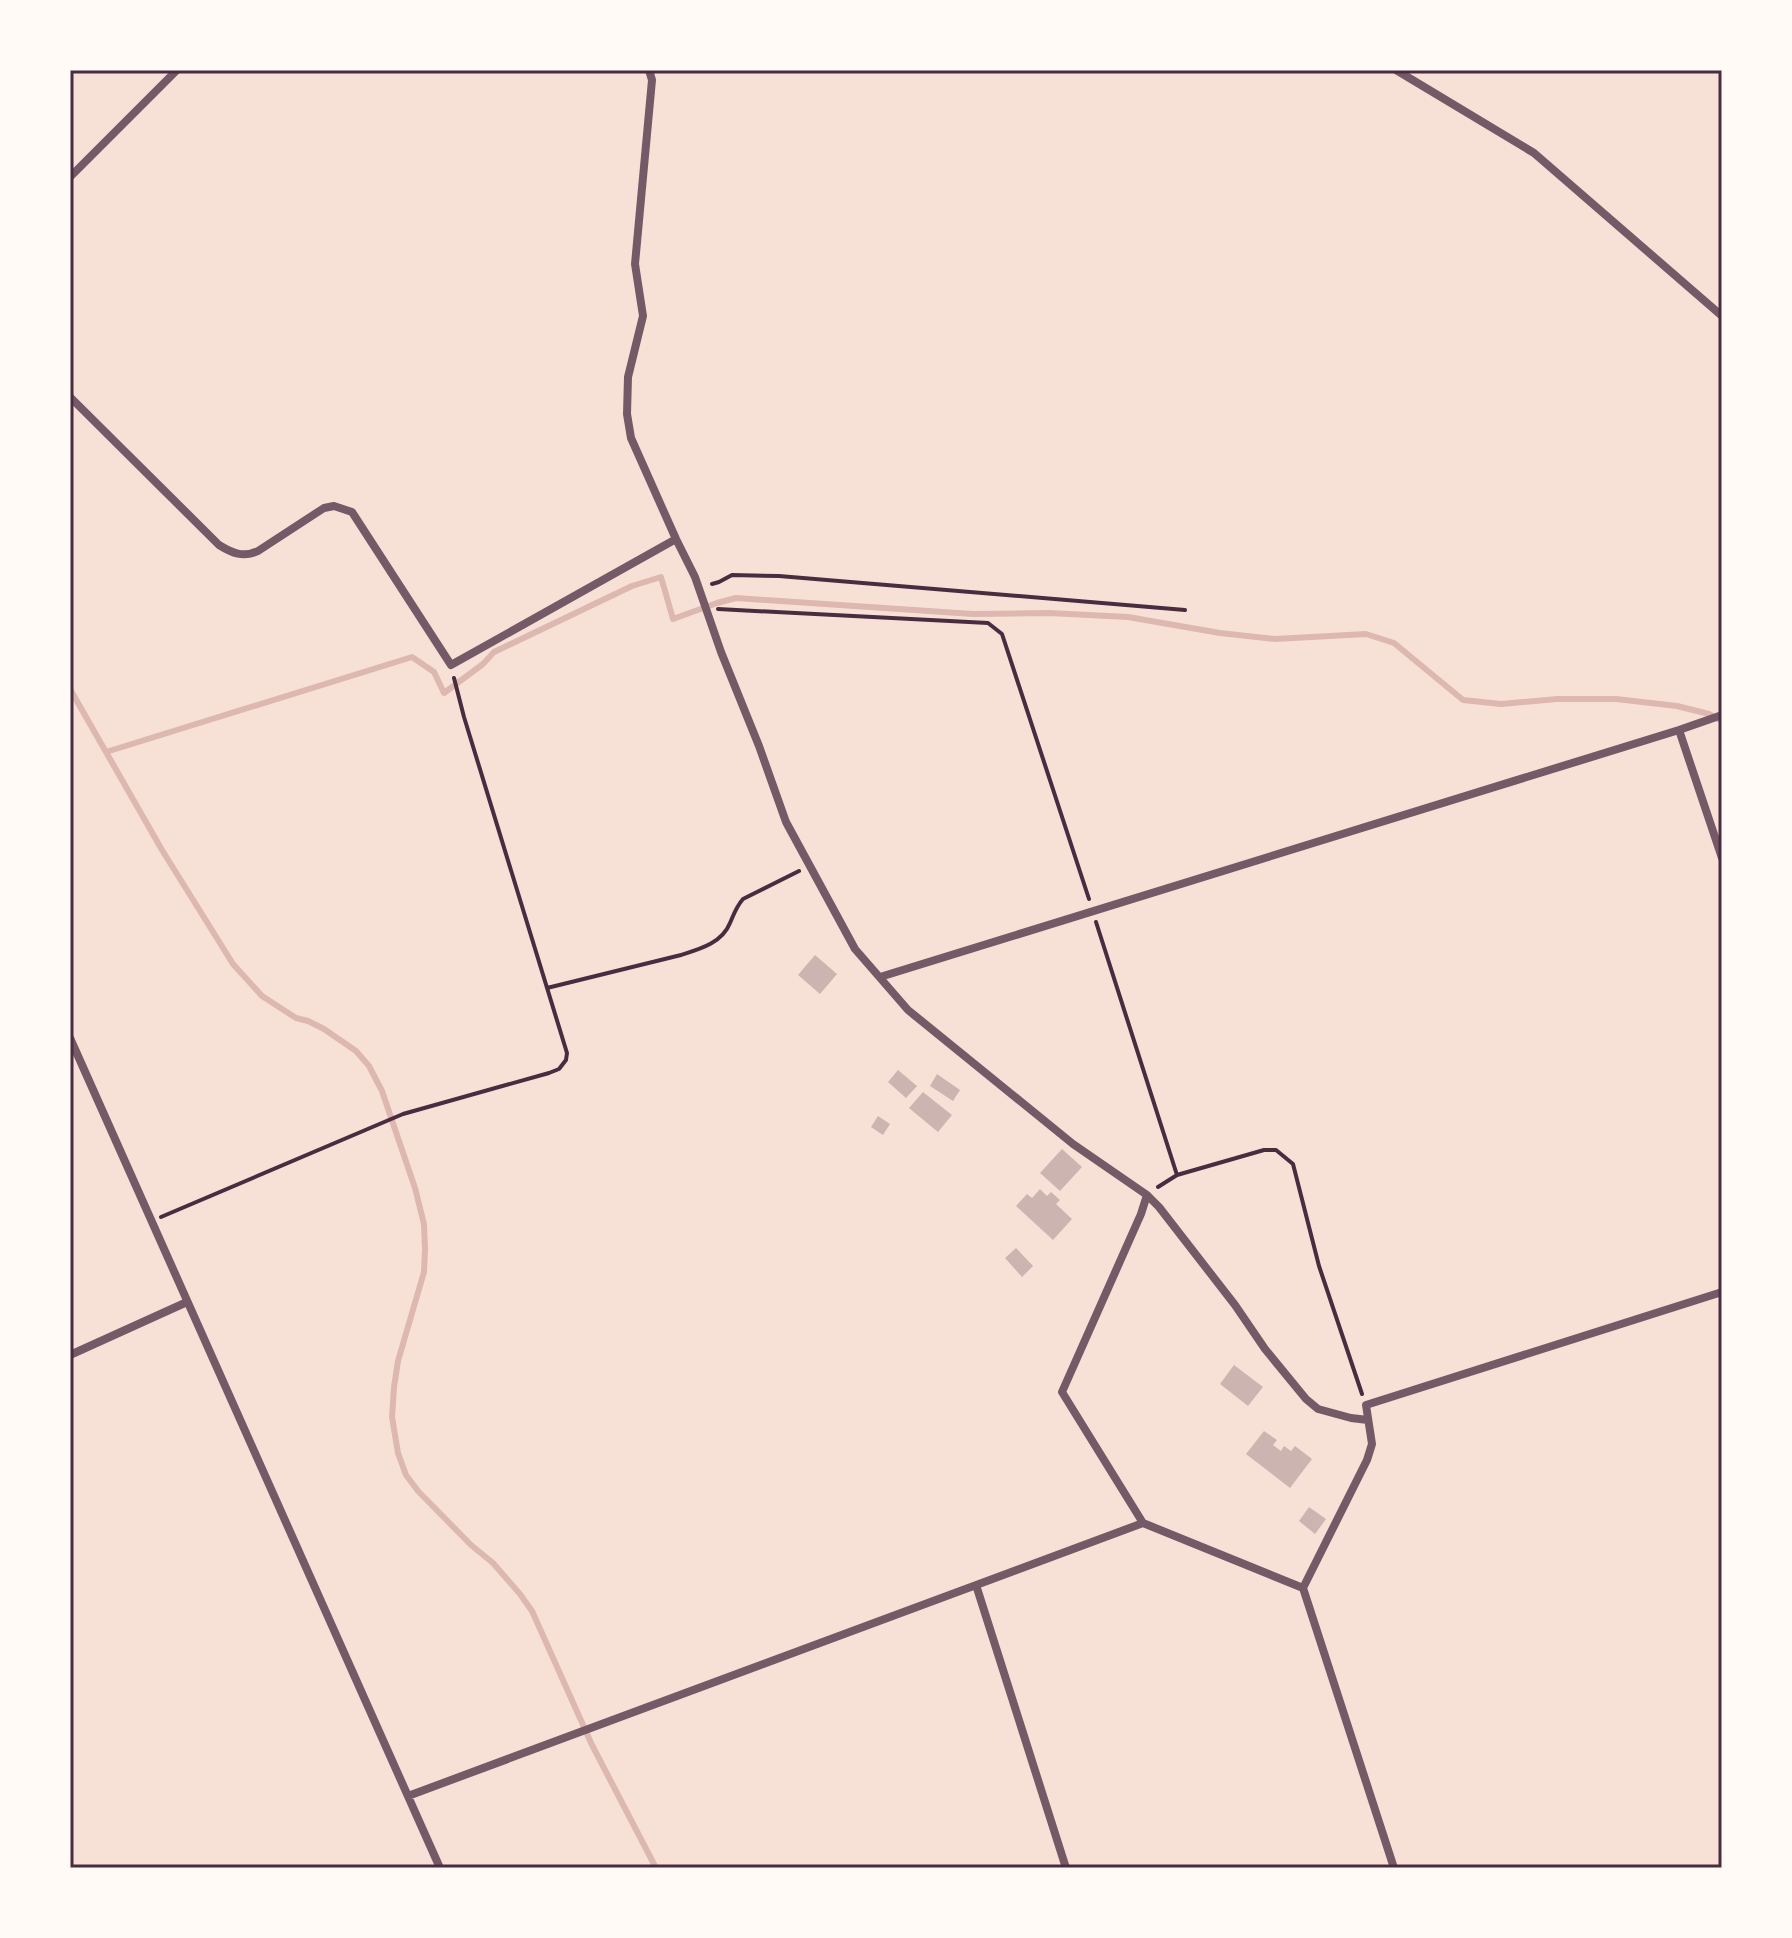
<svg xmlns="http://www.w3.org/2000/svg" width="1792" height="1938" font-family="'Roboto Condensed',sans-serif">
  <style>
    .lines { fill: none; stroke-linecap: round; stroke-linejoin: round }
    .stream { stroke: #dcb8b0; stroke-width: 6 }
    .building { fill: #ccb4b1 }
    .path { stroke: #4a2c40; stroke-width: 4 }
    .minor { stroke: #755966; stroke-width: 8 }
    .neatline { fill: none; stroke: #4a2c40; stroke-width: 3 }
  </style>
  <rect width="100%" height="100%" fill="#f7e1d7"/>
  <g class="lines">
    <path class="stream" d="M 70,689 L 162,850 L 233,964 L 262,996 L 296,1018 L 308,1021 L 324,1029 L 356,1051 L 369,1066 L 382,1091 L 415,1188 L 424,1224 L 425,1249 L 424,1272 L 398,1361 L 394,1387 L 392,1417 L 398,1453 L 406,1475 L 418,1491 L 471,1545 L 493,1563 L 520,1594 L 532,1611 L 592,1745 L 656,1868
      M 106,752 L 412,657 L 434,672 L 444,693 L 483,664 L 494,652 L 632,586 L 661,577 L 673,619 L 717,603 L 736,598 L 973,614 L 1049,613 L 1128,617 L 1220,633 L 1275,639 L 1366,634 L 1394,643 L 1463,700 L 1501,704 L 1557,699 L 1616,699 L 1677,706 L 1709,714 L 1722,721"/>
  </g>
  <path class="building" d="M 815,955 L 837,974 L 820,994 L 798,975 Z
    M 898,1070 L 917,1086 L 906,1098 L 888,1082 Z
    M 937,1074 L 960,1090 L 953,1101 L 930,1086 Z
    M 923,1092 L 952,1115 L 938,1132 L 909,1108 Z
    M 878,1116 L 890,1124 L 883,1135 L 871,1127 Z
    M 1062,1149 L 1082,1167 L 1060,1191 L 1040,1173 Z
    M 1040,1189 L 1047,1196 L 1051,1192 L 1060,1200 L 1056,1204 L 1072,1219 L 1053,1240 L 1016,1206 L 1027,1194 L 1032,1198 Z
    M 1016,1248 L 1033,1266 L 1022,1277 L 1005,1258 Z
    M 1234,1365 L 1263,1387 L 1248,1406 L 1220,1384 Z
    M 1264,1431 L 1277,1440 L 1273,1445 L 1281,1451 L 1284,1446 L 1291,1451 L 1295,1446 L 1312,1459 L 1290,1488 L 1246,1454 Z
    M 1309,1507 L 1326,1519 L 1315,1534 L 1299,1521 Z"/>
  <g class="lines">
    <path class="path" d="M 712,584 L 719,582 L 732,575 L 779,576 L 1185,610
      M 718,609 L 988,623 L 1002,634 L 1089,899
      M 1096,922 L 1177,1175
      M 547,988 L 681,955 C 700,949 722,943 730,923 C 734,914 736,907 743,899 L 799,871
      M 1158,1187 L 1177,1175 L 1264,1150 L 1276,1150 L 1293,1164 L 1319,1266 L 1362,1394
      M 161,1217 L 403,1114 L 549,1073 L 559,1069 L 566,1060 L 567,1053 L 464,717 L 454,678"/>
    <path class="minor" d="M 649,70 L 652,80 L 635,264 L 643,316 L 628,377 L 627,414 L 631,438 L 676,539 L 695,577 L 721,652 L 759,746 L 786,822 L 855,949 L 908,1010 L 1073,1144 L 1147,1195 L 1159,1207 L 1235,1305 L 1265,1349 L 1306,1399 L 1318,1409 L 1351,1418 L 1368,1420
      M 1396,70 L 1534,153 L 1722,316
      M 70,177 L 177,70
      M 70,397 L 219,545 C 232,553 243,558 258,551 L 324,508 L 334,506 L 352,512 L 451,665 L 676,539
      M 1679,730 L 1722,858
      M 880,977 L 1679,730 L 1722,715
      M 70,1038 L 440,1868
      M 1147,1195 L 1141,1214 L 1062,1392 L 1143,1523 L 1303,1588
      M 70,1355 L 187,1302
      M 976,1585 L 1066,1868
      M 408,1796 L 1143,1523
      M 1394,1868 L 1303,1588 L 1367,1460 L 1372,1444 L 1366,1405 L 1722,1292"/>
  </g>
  <rect width="1792" height="1938" fill="none" stroke="#fffaf5" stroke-width="144"/>
  <rect x="72" y="72" width="1648" height="1794" class="neatline"/>
</svg>
